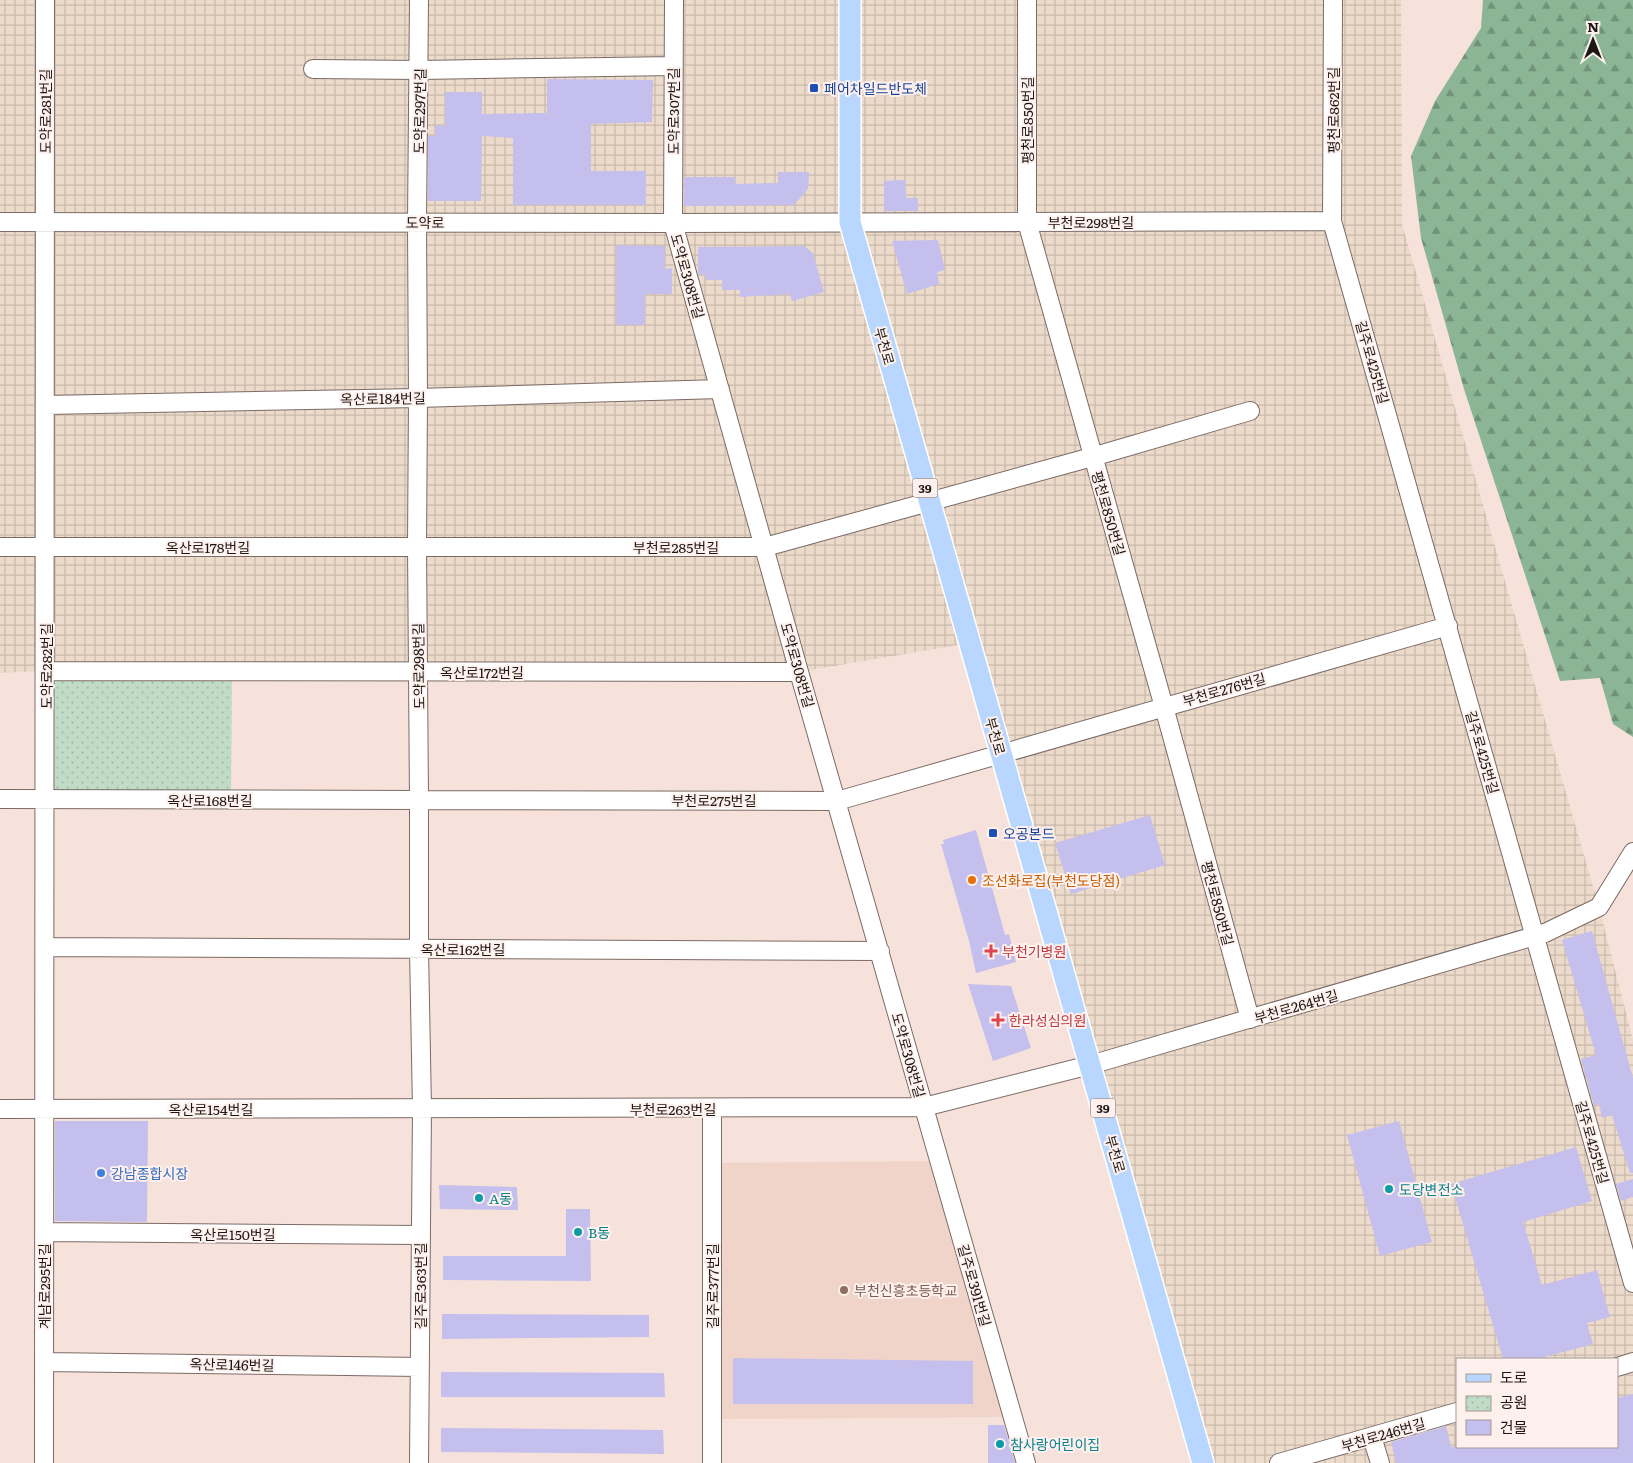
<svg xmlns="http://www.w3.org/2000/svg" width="1633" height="1463" font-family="Literata,'Noto Sans KR',serif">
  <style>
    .built { fill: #f0d4ca }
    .industrial { fill: url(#industrial-grid); fill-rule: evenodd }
    .forest { fill: url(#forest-firs) }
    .park { fill: url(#park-dots) }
    .building { fill: #c5bfed }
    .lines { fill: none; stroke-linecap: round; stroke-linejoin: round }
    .minor-casing { stroke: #7c6b65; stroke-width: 20 }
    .major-casing { stroke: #fff; stroke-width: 24 }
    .minor { stroke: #fff; stroke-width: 18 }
    .major { stroke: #b9d7fe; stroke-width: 21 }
    .transit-dot { fill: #1a4fb4; stroke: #fef1ed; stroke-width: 2 }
    .food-dot { fill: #e8710a; stroke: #fef1ed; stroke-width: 2 }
    .health-dot { fill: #e0444e; stroke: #fef1ed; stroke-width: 2 }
    .shop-dot { fill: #3f7fe0; stroke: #fef1ed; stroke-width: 2 }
    .culture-dot { fill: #0f9aa8; stroke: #fef1ed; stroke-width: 2 }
    .education-dot { fill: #8d6e63; stroke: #fef1ed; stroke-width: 2 }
    .labels { text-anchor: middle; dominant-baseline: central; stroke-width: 4; stroke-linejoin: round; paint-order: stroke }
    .shield { fill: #fef1ed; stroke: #615956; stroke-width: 1 }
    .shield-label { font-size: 12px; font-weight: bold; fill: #1e1815 }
    .transit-label { font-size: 14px; fill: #164399; stroke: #fef1ed; text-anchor: start }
    .street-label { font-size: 14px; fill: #1e1815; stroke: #fef1ed }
    .food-label { font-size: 14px; fill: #c56008; stroke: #fef1ed; text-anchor: start }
    .health-label { font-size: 14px; fill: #be3a42; stroke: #fef1ed; text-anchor: start }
    .shop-label { font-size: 14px; fill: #366cbe; stroke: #fef1ed; text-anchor: start }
    .culture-label { font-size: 14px; fill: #0d838f; stroke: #fef1ed; text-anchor: start }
    .education-label { font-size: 14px; fill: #785e54; stroke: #fef1ed; text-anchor: start }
  </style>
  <defs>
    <pattern id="industrial-grid" width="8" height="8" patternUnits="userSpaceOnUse" patternTransform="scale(1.25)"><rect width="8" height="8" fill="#ecdaca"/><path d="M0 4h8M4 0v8" fill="none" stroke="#cabaad"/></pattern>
    <pattern id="forest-firs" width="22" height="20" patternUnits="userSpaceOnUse" patternTransform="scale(1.25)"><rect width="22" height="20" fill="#8bb595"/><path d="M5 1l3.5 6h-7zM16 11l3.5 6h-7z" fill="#719278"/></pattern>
    <pattern id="park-dots" width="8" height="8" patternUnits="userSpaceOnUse" patternTransform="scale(1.25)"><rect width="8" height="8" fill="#c1dcc6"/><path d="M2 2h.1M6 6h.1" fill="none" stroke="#a5bca9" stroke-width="1.8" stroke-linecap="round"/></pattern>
  </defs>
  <rect width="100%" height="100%" fill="#f7e2db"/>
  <path class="built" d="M 939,1161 L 1012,1417 L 712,1419 L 712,1163 Z"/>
  <path class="industrial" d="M 0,0 L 1401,0 L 1402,224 L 1599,907 L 1633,1040 L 1633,1463 L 1203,1463 L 970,643 L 799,672 L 46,671 L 0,673 ZM 1457,1359 L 1617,1359 L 1617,1447 L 1457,1447 Z"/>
  <path class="forest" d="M 1483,0 L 1633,0 L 1633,737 L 1613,724 L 1600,678 L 1560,681 L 1464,389 L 1421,238 L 1411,156 L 1435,101 L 1481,28 Z"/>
  <path class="park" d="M 46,671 L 232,671 L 231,800 L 46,799 Z"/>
  <path class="building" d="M 547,79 L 653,80 L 652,122 L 591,124 L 591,171 L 646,171 L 646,205 L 513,205 L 513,138 L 482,136 L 481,201 L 428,201 L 428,136 L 435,136 L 435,125 L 445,126 L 445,92 L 482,92 L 482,114 L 547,113 Z
    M 778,172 L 809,172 L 808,189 L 794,205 L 684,206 L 684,177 L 735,177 L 735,184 L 778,183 Z
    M 905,180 L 906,198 L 918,198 L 918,211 L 884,211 L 884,181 Z
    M 938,240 L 945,270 L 937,272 L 939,284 L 907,294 L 892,241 Z
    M 616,245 L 665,246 L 665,269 L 672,268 L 672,294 L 645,294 L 645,325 L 616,325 Z
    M 804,246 L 813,253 L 824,292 L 792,301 L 790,294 L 740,297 L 740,290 L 722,290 L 722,280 L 706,280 L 706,275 L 698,274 L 698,247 Z
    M 1150,815 L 1165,865 L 1071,894 L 1055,843 Z
    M 976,830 L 1005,935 L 1009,934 L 1016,962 L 976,973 L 969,941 L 941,844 L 944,844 L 943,840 Z
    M 1592,931 L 1633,1078 L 1633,1173 L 1630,1173 L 1612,1115 L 1602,1118 L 1599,1104 L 1594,1106 L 1581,1059 L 1596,1055 L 1562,940 Z
    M 968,984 L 1011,986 L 1031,1048 L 993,1061 Z
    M 55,1121 L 148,1121 L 147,1222 L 55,1221 Z
    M 1399,1121 L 1432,1242 L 1380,1256 L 1347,1135 Z
    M 1576,1147 L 1592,1201 L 1523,1222 L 1542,1285 L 1597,1270 L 1610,1317 L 1587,1323 L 1593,1344 L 1537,1359 L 1503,1359 L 1451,1184 Z
    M 1633,1179 L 1633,1197 L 1621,1201 L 1616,1184 Z
    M 439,1185 L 517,1187 L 518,1210 L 440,1209 Z
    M 566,1209 L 590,1209 L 591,1281 L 443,1280 L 443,1256 L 566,1256 Z
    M 442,1314 L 649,1315 L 649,1337 L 442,1339 Z
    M 733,1358 L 973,1361 L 973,1404 L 733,1404 Z
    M 441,1372 L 664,1373 L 665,1397 L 441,1397 Z
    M 1633,1394 L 1633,1463 L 1396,1463 L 1391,1442 L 1446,1426 L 1451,1447 L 1617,1447 L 1617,1398 Z
    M 988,1425 L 1004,1425 L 1015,1463 L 988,1463 Z
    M 441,1428 L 663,1430 L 664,1454 L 441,1452 Z"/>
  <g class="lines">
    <g class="minor-casing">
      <path id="minor" d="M 674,0 L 673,223 L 799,672 L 1026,1463
        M 1027,0 L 1027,222 L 1164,707 L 1250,1019
        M 1333,0 L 1332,221 L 1633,1283
        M 313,69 L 420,70 L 673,66
        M 0,222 L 673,223 L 1332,221
        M 45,405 L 418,398 L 720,389
        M 0,547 L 765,547 L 1092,457 L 1250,411
        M 46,671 L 799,672
        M 0,799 L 837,801 L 1448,626
        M 45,947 L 880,951
        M 0,1109 L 924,1107 L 1090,1065 L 1545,933 L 1599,907 L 1633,852
        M 712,1109 L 712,1463
        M 44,1232 L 421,1235
        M 44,1362 L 420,1367
        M 1617,1367 L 1633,1362
        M 1372,1437 L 1380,1463
        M 44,1463 L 45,0
        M 419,1463 L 422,1109 L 419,949 L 419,800 L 417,547 L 418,398 L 417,222 L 419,0
        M 1279,1463 L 1457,1412"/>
    </g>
    <g class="major-casing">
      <path id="major" d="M 850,0 L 850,222 L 1203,1463"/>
    </g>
    <use href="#minor" class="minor"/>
    <use href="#major" class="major"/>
  </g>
  <g class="transit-dot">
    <rect x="809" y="83" width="10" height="10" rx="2.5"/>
    <rect x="988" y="828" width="10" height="10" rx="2.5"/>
  </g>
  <circle class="food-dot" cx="972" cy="880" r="5"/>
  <g class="health-dot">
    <path d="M988.5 943.5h5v5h5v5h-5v5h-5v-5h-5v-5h5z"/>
    <path d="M995.5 1012.5h5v5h5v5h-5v5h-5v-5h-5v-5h5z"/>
  </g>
  <circle class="shop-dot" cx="101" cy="1173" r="5"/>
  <g class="culture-dot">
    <circle cx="1389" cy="1189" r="5"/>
    <circle cx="479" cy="1198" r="5"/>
    <circle cx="578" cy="1232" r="5"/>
    <circle cx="1000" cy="1444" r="5"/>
  </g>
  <circle class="education-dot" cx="844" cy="1290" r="5"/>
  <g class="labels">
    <g class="shield">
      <rect x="912.5" y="478.5" width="25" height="19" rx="4"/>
      <rect x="1090.5" y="1098.5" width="25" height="19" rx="4"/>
    </g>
    <g class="shield-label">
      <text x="925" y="488">39</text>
      <text x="1103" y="1108">39</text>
    </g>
    <g class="transit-label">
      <text x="824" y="88">페어차일드반도체</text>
      <text x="1003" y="833">오공본드</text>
    </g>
    <g class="street-label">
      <text transform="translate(1333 110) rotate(-90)">평천로862번길</text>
      <text transform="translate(45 111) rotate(-90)">도약로281번길</text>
      <text transform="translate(419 111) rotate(-89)">도약로297번길</text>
      <text transform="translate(673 111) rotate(-90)">도약로307번길</text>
      <text transform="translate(1027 120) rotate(-90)">평천로850번길</text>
      <text x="425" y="222">도약로</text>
      <text x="1091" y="222">부천로298번길</text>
      <text transform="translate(688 276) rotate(74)">도약로308번길</text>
      <text transform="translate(885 346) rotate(74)">부천로</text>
      <text transform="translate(1373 362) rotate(74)">길주로425번길</text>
      <text transform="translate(383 398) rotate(-1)">옥산로184번길</text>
      <text transform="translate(1109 513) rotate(74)">평천로850번길</text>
      <text x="208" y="547">옥산로178번길</text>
      <text x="676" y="547">부천로285번길</text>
      <text transform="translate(798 665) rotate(74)">도약로308번길</text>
      <text transform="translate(46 666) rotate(-90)">도약로282번길</text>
      <text transform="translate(418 666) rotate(-91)">도약로298번길</text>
      <text x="482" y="672">옥산로172번길</text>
      <text transform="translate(1224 689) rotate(-16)">부천로276번길</text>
      <text transform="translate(996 736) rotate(74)">부천로</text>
      <text transform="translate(1483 752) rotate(74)">길주로425번길</text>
      <text x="210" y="800">옥산로168번길</text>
      <text x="714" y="800">부천로275번길</text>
      <text transform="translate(1218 903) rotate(75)">평천로850번길</text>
      <text x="463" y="949">옥산로162번길</text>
      <text transform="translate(1296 1006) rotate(-16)">부천로264번길</text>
      <text transform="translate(909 1055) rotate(74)">도약로308번길</text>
      <text x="211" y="1109">옥산로154번길</text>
      <text x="673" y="1109">부천로263번길</text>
      <text transform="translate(1593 1142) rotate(74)">길주로425번길</text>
      <text transform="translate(1116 1154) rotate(74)">부천로</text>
      <text x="233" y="1234">옥산로150번길</text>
      <text transform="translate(975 1285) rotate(74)">길주로391번길</text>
      <text transform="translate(44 1286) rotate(-90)">계남로295번길</text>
      <text transform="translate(420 1286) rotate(-90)">길주로363번길</text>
      <text transform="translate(712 1286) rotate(-90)">길주로377번길</text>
      <text transform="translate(232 1364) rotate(1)">옥산로146번길</text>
      <text transform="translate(1383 1434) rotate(-16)">부천로246번길</text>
    </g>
    <g class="food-label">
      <text x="982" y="880">조선화로집(부천도당점)</text>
    </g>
    <g class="health-label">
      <text x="1002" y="951">부천기병원</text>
      <text x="1009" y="1020">한라성심의원</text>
    </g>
    <g class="shop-label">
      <text x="111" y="1173">강남종합시장</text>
    </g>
    <g class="culture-label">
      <text x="1399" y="1189">도당변전소</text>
      <text x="489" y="1198">A동</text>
      <text x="588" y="1232">B동</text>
      <text x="1010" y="1444">참사랑어린이집</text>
    </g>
    <g class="education-label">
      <text x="854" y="1290">부천신흥초등학교</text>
    </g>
  </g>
  <rect x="1456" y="1358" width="162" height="90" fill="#fef1ed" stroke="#a49a97"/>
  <rect x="1466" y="1374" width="25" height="8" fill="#b9d7fe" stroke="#a49a97"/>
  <text x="1500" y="1383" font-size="15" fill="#1e1815">도로</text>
  <rect x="1466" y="1396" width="25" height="15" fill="url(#park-dots)" stroke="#a49a97"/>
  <text x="1500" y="1408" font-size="15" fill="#1e1815">공원</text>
  <rect x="1466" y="1420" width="25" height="15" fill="#c5bfed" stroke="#a49a97"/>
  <text x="1500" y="1433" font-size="15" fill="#1e1815">건물</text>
  <g transform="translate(1593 40)" stroke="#fef1ed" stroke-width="4" paint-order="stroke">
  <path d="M0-4L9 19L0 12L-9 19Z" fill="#1e1815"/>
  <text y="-8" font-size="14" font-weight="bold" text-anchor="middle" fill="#1e1815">N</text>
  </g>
</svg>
